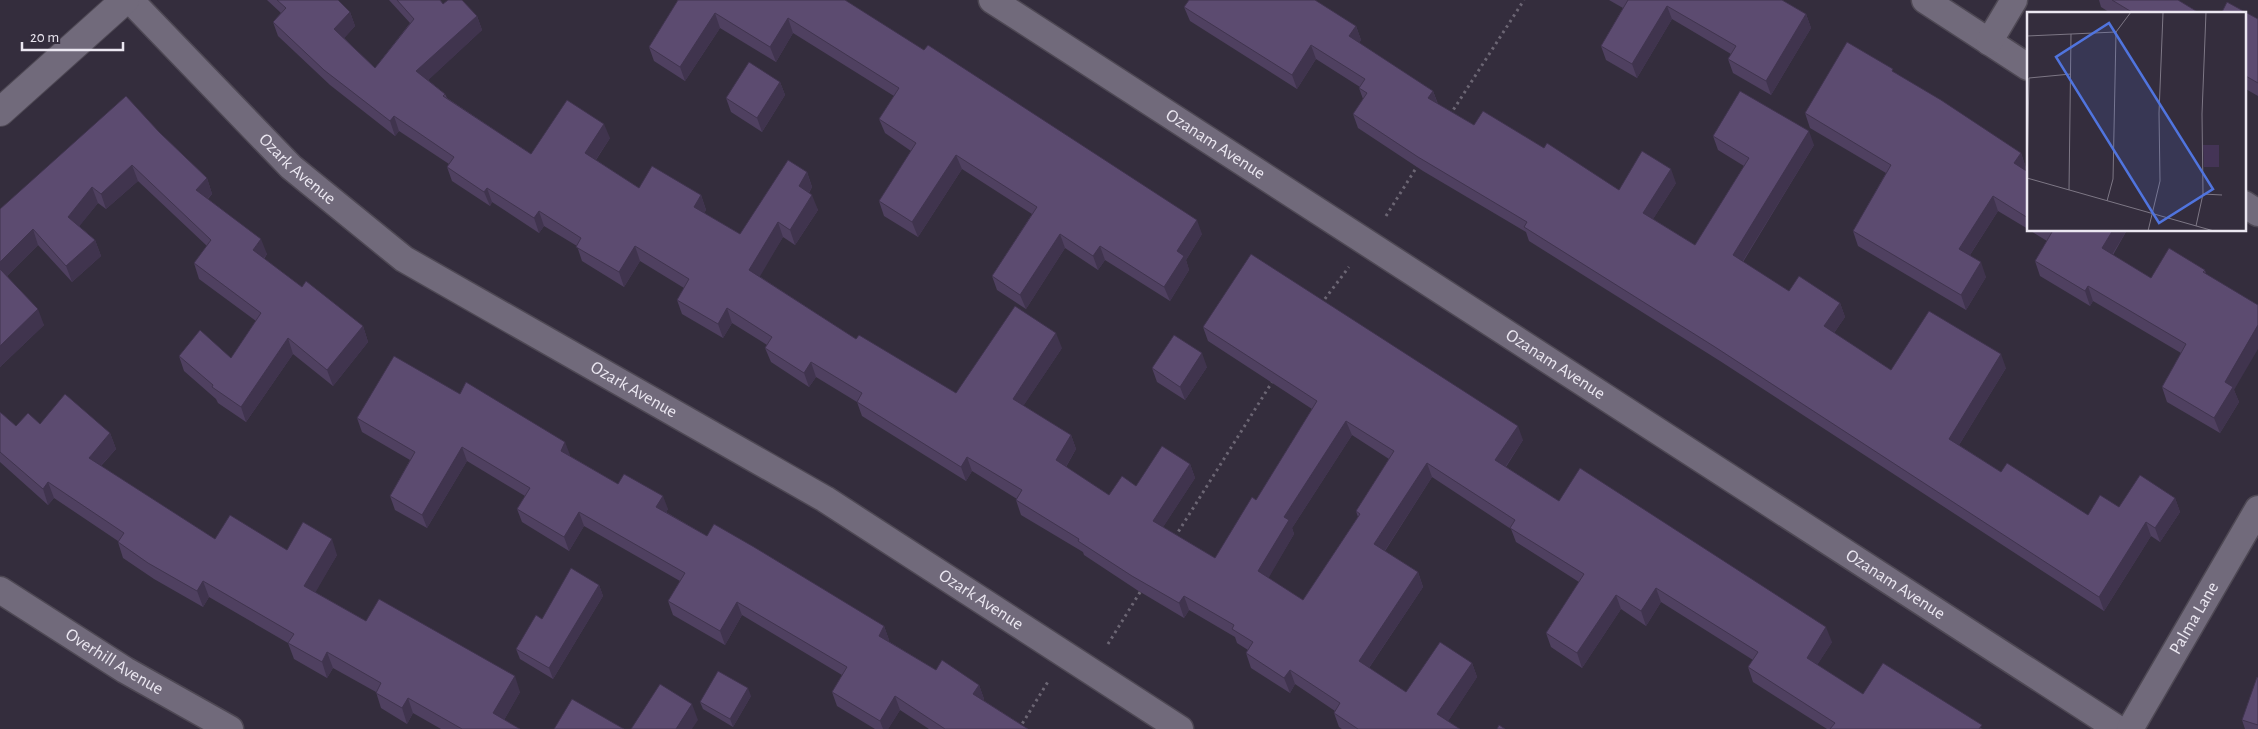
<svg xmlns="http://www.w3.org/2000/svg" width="2258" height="729" font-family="'Alegreya Sans',sans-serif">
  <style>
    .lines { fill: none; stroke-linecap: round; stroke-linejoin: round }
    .street-casing { stroke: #4e4854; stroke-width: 29 }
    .secondary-casing { stroke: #4e4854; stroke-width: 30 }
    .path { stroke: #6c6674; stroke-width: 3; stroke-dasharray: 2.5 4; stroke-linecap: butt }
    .street { stroke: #716a7b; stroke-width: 26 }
    .secondary { stroke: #716a7b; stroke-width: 28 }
    .wall { fill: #4f4060; fill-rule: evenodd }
    .shaded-wall { fill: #40344e }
    .building { fill: #5c4b70; stroke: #40344e; fill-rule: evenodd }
    .labels { text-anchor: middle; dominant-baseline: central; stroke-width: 4; stroke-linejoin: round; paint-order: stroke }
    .street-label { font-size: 18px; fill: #ebe7f1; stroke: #342d3d }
    .inset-road { fill: none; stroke: #7d7785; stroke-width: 1 }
    .view { fill: #5074de; fill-opacity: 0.15; stroke: #5074de; stroke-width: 2.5 }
    .inset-edge { fill: none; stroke: #ebe7f1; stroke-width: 2.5 }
  </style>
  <rect width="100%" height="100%" fill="#342d3d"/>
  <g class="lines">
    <g class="street-casing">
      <g id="street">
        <path id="s1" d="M 130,0 L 291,167 L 404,259 L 825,499 L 1180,729"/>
        <path id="s2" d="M 992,0 L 2118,729"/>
        <path d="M 1925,0 L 2028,67"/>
        <path d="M 1989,42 L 2014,0"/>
        <path d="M 2244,204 L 2258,213"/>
        <path id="s3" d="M 0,590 L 125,670 L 230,729"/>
        <path id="s4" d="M 2130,729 L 2258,509"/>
      </g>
    </g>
    <g class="secondary-casing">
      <path id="secondary" d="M 0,112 L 125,0"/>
    </g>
    <path class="path" d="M 1450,115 L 1524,0
      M 1386,216 L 1418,165
      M 1321,304 L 1349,267
      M 1175,537 L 1274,379
      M 1108,644 L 1142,589
      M 1019,729 L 1049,680"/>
    <use href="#street" class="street"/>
    <use href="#secondary" class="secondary"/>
  </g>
  <path class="wall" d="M 267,0 L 338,0 L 350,12 L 355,26 L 344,38 L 375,68 L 410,23 L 389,0 L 440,0 L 443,4 L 477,16 L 482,30 L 428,80 L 445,94 L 447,98 L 531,154 L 610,138 L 596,160 L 639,188 L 701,195 L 706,210 L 704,213 L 740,234 L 807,172 L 812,187 L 809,193 L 818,210 L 795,245 L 783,237 L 759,276 L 856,339 L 956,393 L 1062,348 L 1023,406 L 1071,435 L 1076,449 L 1066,467 L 1109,495 L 1136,486 L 1190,464 L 1195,478 L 1163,527 L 1215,558 L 1256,500 L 1312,409 L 1208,341 L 1203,327 L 1523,440 L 1506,467 L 1559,501 L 1832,642 L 1817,665 L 1863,694 L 1983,729 L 1827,729 L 1753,682 L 1748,667 L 1753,660 L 1661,602 L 1646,626 L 1621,609 L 1582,668 L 1551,647 L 1546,633 L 1579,582 L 1516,542 L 1511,529 L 1432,477 L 1385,551 L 1418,572 L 1423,587 L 1369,668 L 1406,692 L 1472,663 L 1477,677 L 1448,721 L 1460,729 L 1342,729 L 1339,727 L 1334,713 L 1335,711 L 1295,684 L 1290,693 L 1251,668 L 1246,653 L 1248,650 L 1237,643 L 1235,637 L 1189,610 L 1184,618 L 1137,590 L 1084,555 L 1083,552 L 1021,515 L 1016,500 L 1017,499 L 972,471 L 966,481 L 862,416 L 857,402 L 816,377 L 809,387 L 771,362 L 765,348 L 767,345 L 732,323 L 723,338 L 682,314 L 677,300 L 684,288 L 640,261 L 624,287 L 582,261 L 577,246 L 544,226 L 539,233 L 492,202 L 490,206 L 452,181 L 447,167 L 449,164 L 399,131 L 395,136 L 330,85 L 278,36 L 273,22 L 281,13 ZM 1352,435 L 1389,459 L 1356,511 L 1358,517 L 1303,600 L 1268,578 L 1294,534 L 1292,528 Z
    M 678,0 L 845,0 L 1202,234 L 1186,260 L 1189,270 L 1170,301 L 1105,260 L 1098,270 L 1065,248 L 1026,309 L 997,290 L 992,276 L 1032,214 L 962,169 L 918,237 L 884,216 L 879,201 L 911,151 L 885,133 L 879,119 L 894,96 L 793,33 L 776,62 L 720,28 L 685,81 L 654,61 L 649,47 Z
    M 1609,0 L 1782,0 L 1806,14 L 1811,28 L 1771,95 L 1733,73 L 1728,59 L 1731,54 L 1672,19 L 1637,78 L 1606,60 L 1601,46 L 1623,8 Z
    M 2099,0 L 2178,0 L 2201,14 L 2112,14 L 2101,7 Z
    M 1184,7 L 1356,26 L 1361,40 L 1359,43 L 1433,91 L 1438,104 L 1474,125 L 1544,148 L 1619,190 L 1676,183 L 1653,219 L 1695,245 L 1744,166 L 1718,150 L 1713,136 L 1814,145 L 1743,262 L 1789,291 L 1840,303 L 1845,317 L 1834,333 L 1891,370 L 2006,368 L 1959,445 L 2001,472 L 2088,515 L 2119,507 L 2175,498 L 2180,512 L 2160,542 L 2151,536 L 2104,611 L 1720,361 L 1529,241 L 1526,232 L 1423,171 L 1358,128 L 1353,114 L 1363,99 L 1359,88 L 1360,87 L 1316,59 L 1297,89 L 1190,21 Z
    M 2244,14 L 2258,19 L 2258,96 L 2244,88 Z
    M 1894,72 L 2021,153 L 2026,168 L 2025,170 L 2028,172 L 2028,229 L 1998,211 L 1970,255 L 1986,277 L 1966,310 L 1858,246 L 1853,231 L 1886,173 L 1810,128 L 1805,113 Z
    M 780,82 L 785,95 L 762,132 L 731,112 L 726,98 Z
    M 159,132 L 207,178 L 212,194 L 208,199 L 267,254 L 264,259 L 302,287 L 363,326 L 368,342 L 333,386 L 293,354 L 246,422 L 218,403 L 216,399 L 184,371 L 179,356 L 231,358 L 256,321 L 199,279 L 194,263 L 207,246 L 138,181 L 106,209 L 98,203 L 79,226 L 95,240 L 101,256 L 72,282 L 38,245 L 7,276 L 44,325 L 0,367 L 0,209 Z
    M 2029,230 L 2127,230 L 2113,255 L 2151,278 L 2205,270 L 2234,390 L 2239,402 L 2220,433 L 2167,402 L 2162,387 L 2181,353 L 2093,301 L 2090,306 L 2040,276 L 2035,261 L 2047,241 Z
    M 1207,367 L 1185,400 L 1157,382 L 1152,368 Z
    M 460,394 L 570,455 L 570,456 L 618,484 L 668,509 L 666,512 L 707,536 L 884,626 L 889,640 L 888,641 L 936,670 L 979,685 L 984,699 L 983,700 L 1028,729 L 929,729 L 900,710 L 888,729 L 875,729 L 837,706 L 832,692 L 842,675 L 742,615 L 725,645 L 673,615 L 668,601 L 680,581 L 584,526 L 569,551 L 522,522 L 517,509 L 525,496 L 467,461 L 427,528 L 395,510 L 390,496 L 410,460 L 362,432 L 357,418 Z
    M 0,412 L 16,426 L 40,424 L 110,433 L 116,449 L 101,466 L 215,539 L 287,550 L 337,555 L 315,592 L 366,621 L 520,692 L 504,720 L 520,729 L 441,729 L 413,713 L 407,724 L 381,708 L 376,692 L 333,668 L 327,678 L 294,659 L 288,643 L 209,597 L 203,607 L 154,579 L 123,558 L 118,542 L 118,541 L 54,498 L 48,505 L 0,462 Z
    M 599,585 L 603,596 L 553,679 L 520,659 L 516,649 L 542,619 Z
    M 2258,678 L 2258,729 L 2245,729 L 2242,720 Z
    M 751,696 L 733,727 L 703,709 L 700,702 Z"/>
  <path class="shaded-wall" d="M 1667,6 L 1672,19 L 1637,78 L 1632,64 Z
    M 350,12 L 355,26 L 339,44 L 334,29 Z
    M 715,13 L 720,28 L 685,81 L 680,67 Z
    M 1806,14 L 1811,28 L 1771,95 L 1766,81 Z
    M 477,16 L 482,30 L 422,86 L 416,71 Z
    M 788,18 L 793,33 L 776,62 L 770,47 Z
    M 1356,26 L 1361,40 L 1355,50 L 1349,36 Z
    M 1311,45 L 1316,59 L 1297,89 L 1292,75 Z
    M 780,82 L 785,95 L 762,132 L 757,118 Z
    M 1433,91 L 1438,105 L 1428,98 Z
    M 394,116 L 399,131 L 395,136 L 390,121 Z
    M 604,124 L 610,138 L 591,167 L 585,153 Z
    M 1809,131 L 1814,145 L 1738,269 L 1733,255 Z
    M 2021,153 L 2026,168 L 2020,178 L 2014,163 Z
    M 956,155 L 962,169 L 918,237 L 912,222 Z
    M 132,165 L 138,181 L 106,209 L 101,194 Z
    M 1671,169 L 1676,183 L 1648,227 L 1643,213 Z
    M 807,172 L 812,187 L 804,201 L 799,186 Z
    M 207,178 L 212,194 L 201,205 L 196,190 Z
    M 92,187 L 98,203 L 74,233 L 68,217 Z
    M 487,188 L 492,202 L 490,206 L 484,192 Z
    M 701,195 L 706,210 L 699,222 L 694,207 Z
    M 812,195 L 818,210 L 795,245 L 790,230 Z
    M 1993,196 L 1998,211 L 1964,264 L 1959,249 Z
    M 539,211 L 544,226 L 539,233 L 534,218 Z
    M 1197,220 L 1202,234 L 1186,260 L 1189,270 L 1170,301 L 1164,287 L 1177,251 Z
    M 778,222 L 783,237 L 755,285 L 749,270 Z
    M 33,229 L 38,245 L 2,281 L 0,276 L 0,262 Z
    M 2113,230 L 2127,230 L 2107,263 L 2102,248 Z
    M 1060,234 L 1065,248 L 1026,309 L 1020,295 Z
    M 261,239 L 267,254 L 258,266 L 253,250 Z
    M 95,240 L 101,256 L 72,282 L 66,266 Z
    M 635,246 L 640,261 L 624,287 L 619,272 Z
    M 1100,246 L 1105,260 L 1098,270 L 1093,256 Z
    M 1981,262 L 1986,277 L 1966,310 L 1961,295 Z
    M 2088,286 L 2093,301 L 2090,306 L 2085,291 Z
    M 1840,303 L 1845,317 L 1829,340 L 1824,326 Z
    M 727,308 L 732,323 L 723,338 L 718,324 Z
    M 38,309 L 44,325 L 0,367 L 0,346 Z
    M 2258,325 L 2258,349 L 2234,390 L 2239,402 L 2220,433 L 2214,418 L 2225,382 Z
    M 363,326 L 368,342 L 333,386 L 327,370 Z
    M 1056,333 L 1062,348 L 1018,414 L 1013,399 Z
    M 288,338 L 293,354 L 246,422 L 241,407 Z
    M 1202,353 L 1207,367 L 1185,400 L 1180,387 Z
    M 2001,354 L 2006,368 L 1954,453 L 1949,439 Z
    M 811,362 L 816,377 L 809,387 L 804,373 Z
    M 1346,421 L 1352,435 L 1292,528 L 1294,534 L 1264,586 L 1258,571 L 1284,517 Z
    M 1518,426 L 1523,440 L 1500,475 L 1495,460 Z
    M 110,433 L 116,449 L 94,473 L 89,458 Z
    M 1071,435 L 1076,449 L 1061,475 L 1056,460 Z
    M 565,442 L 570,455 L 566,464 L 561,451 Z
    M 462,447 L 467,461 L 427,528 L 422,515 Z
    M 967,457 L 972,471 L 966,481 L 961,467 Z
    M 1427,463 L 1432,477 L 1380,558 L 1374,544 Z
    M 1190,464 L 1195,478 L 1158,535 L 1153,521 Z
    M 48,482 L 54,498 L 48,505 L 43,489 Z
    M 663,496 L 668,509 L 661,521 L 656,507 Z
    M 2175,498 L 2180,512 L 2160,542 L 2155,528 Z
    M 579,512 L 584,526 L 569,551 L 564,537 Z
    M 2146,522 L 2151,536 L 2104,611 L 2099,597 Z
    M 332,539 L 337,555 L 310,602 L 304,586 Z
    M 1418,572 L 1423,587 L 1364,675 L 1359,661 Z
    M 203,581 L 209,597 L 203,607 L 197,591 Z
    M 599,585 L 603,596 L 553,679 L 549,668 Z
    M 1656,588 L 1661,602 L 1646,626 L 1641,611 Z
    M 1616,595 L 1621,609 L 1582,668 L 1577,653 Z
    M 1184,596 L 1189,610 L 1184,618 L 1179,603 Z
    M 737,602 L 742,615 L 725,645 L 720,631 Z
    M 884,626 L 889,640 L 884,649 L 879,636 Z
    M 1826,627 L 1832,642 L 1812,673 L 1807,658 Z
    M 327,652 L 333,668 L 327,678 L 322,662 Z
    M 1472,663 L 1477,677 L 1443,729 L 1437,714 Z
    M 1290,670 L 1295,684 L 1290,693 L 1284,678 Z
    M 515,676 L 520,692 L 499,729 L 493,713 Z
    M 979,685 L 984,699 L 978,707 L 973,694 Z
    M 748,688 L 751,696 L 733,727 L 730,719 Z
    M 895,696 L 900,710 L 888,729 L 883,729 L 880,721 Z
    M 408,698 L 413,713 L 407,724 L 402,708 Z
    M 692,704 L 698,720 L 692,729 L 676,729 Z"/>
  <path class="building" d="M 277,0 L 338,0 L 350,12 L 334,29 L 375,68 L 414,19 L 397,0 L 440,0 L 443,4 L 448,0 L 462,0 L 477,16 L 416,71 L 445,94 L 443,96 L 531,154 L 567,100 L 604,124 L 585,153 L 639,188 L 652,166 L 701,195 L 694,207 L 740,234 L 788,160 L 807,172 L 799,186 L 812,195 L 790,230 L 778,222 L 749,270 L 856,339 L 859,335 L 956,393 L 1015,306 L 1056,333 L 1013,399 L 1071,435 L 1056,460 L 1109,495 L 1122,476 L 1136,486 L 1162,446 L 1190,464 L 1153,521 L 1215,558 L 1252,497 L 1256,500 L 1317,401 L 1203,327 L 1251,254 L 1518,426 L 1495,460 L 1559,501 L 1580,468 L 1826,627 L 1807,658 L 1863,694 L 1883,663 L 1982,725 L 1979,729 L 1830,729 L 1835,723 L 1748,667 L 1758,652 L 1656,588 L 1641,611 L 1616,595 L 1577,653 L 1546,633 L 1584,574 L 1510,528 L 1515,520 L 1427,463 L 1374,544 L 1418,572 L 1359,661 L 1406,692 L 1440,642 L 1472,663 L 1437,714 L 1460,729 L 1358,729 L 1334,713 L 1340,703 L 1290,670 L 1284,678 L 1246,653 L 1253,642 L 1232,629 L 1234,625 L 1184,596 L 1179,603 L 1132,576 L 1078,541 L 1079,539 L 1016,500 L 1022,490 L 967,457 L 961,467 L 857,402 L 862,393 L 811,362 L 804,373 L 765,348 L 772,337 L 727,308 L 718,324 L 677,300 L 689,279 L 635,246 L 619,272 L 576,247 L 581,238 L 539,211 L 534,218 L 487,188 L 484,192 L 447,167 L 454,157 L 394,116 L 390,121 L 324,70 L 273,22 L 286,8 ZM 1346,421 L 1394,451 L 1356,511 L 1360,514 L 1303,600 L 1258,571 L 1289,520 L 1284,517 Z
    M 678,0 L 845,0 L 924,50 L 928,45 L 1197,220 L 1177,251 L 1184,256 L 1164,287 L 1100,246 L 1093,256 L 1060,234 L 1020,295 L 992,276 L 1037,207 L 956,155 L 912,222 L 879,201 L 916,143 L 879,119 L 899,88 L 788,18 L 770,47 L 715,13 L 680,67 L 649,47 Z
    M 1189,0 L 1315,0 L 1356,26 L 1349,36 L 1433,91 L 1428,98 L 1474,125 L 1483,111 L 1544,148 L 1547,143 L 1619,190 L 1642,151 L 1671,169 L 1643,213 L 1695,245 L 1749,158 L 1713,136 L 1740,91 L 1809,131 L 1733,255 L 1789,291 L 1799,276 L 1840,303 L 1824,326 L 1891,370 L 1929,311 L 2001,354 L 1949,439 L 2001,472 L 2007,463 L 2088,515 L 2100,495 L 2119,507 L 2140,475 L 2175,498 L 2155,528 L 2146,522 L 2099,597 L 1715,347 L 1524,227 L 1527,222 L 1418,157 L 1353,114 L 1367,93 L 1359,88 L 1365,79 L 1311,45 L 1292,75 L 1184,7 Z
    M 1628,0 L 1782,0 L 1806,14 L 1766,81 L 1728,59 L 1736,46 L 1667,6 L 1632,64 L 1601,46 Z
    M 2112,0 L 2178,0 L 2201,14 L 2135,14 Z
    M 2227,2 L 2258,19 L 2258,83 L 2244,75 L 2244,14 L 2221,14 Z
    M 1847,42 L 1893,69 L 1892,71 L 1941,100 L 2021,153 L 2014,163 L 2028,172 L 2028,218 L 1993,196 L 1959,249 L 1981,262 L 1961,295 L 1853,231 L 1891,165 L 1805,113 Z
    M 749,62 L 780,82 L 757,118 L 726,98 Z
    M 126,96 L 159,132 L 207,178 L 196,190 L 261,239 L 253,250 L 302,287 L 306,281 L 363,326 L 327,370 L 288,338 L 241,407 L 212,387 L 213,385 L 179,356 L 200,330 L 231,358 L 261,313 L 194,263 L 211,240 L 132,165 L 101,194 L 92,187 L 68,217 L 95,240 L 66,266 L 33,229 L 0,262 L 0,209 Z
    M 2048,230 L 2113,230 L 2102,248 L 2151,278 L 2169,248 L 2205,270 L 2203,272 L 2258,305 L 2258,325 L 2225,382 L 2233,387 L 2214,418 L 2162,387 L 2186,344 L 2088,286 L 2085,291 L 2035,261 L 2052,232 Z
    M 0,269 L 38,309 L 0,346 Z
    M 1174,335 L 1202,353 L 1180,387 L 1152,368 Z
    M 394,356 L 460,394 L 466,382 L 565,442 L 561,451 L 618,484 L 624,474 L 663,496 L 656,507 L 707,536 L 714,524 L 754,547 L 884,626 L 879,636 L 936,670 L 942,660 L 979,685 L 973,694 L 1028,729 L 945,729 L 895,696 L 880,721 L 832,692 L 847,667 L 737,602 L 720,631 L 668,601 L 685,573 L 579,512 L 564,537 L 517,509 L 530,488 L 462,447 L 422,515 L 390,496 L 415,452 L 357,418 Z
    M 65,394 L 110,433 L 89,458 L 215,539 L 230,515 L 287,550 L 303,522 L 332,539 L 304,586 L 366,621 L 379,599 L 515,676 L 493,713 L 520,729 L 462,729 L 408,698 L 402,708 L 376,693 L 381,683 L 327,652 L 322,662 L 288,643 L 294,634 L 203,581 L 197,591 L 148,563 L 118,542 L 124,533 L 48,482 L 43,489 L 0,452 L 0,412 L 16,426 L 28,413 L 40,424 Z
    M 571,568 L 599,585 L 549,668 L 516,649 L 536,615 L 542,619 Z
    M 718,671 L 748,688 L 730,719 L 700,702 Z
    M 2257,677 L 2258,678 L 2258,725 L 2242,720 Z
    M 660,684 L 692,704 L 676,729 L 631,729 Z
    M 572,699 L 624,729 L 554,729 Z
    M 1499,725 L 1505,729 L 1497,729 Z"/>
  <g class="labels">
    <g class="street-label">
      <text stroke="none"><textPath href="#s2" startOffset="266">Ozanam Avenue</textPath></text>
      <text stroke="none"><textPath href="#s1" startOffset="238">Ozark Avenue</textPath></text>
      <text stroke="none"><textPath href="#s2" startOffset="671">Ozanam Avenue</textPath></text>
      <text stroke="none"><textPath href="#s1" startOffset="642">Ozark Avenue</textPath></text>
      <text stroke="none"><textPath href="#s2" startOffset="1076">Ozanam Avenue</textPath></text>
      <text stroke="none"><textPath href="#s1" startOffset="1048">Ozark Avenue</textPath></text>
      <text stroke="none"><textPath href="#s4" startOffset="128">Palma Lane</textPath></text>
      <text stroke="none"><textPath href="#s3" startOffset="135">Overhill Avenue</textPath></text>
    </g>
  </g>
  <g transform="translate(2027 12)">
    <rect width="219" height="219" fill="#342d3d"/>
    <path d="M 176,133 L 192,133 L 192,155 L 177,155 Z" fill="#443456"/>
    <path class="inset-road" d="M 133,0 L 169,0M 89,20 L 104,0M 0,24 L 89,20M 0,165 L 2,66 L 44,62M 0,166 L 187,219M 42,178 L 44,22M 176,182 L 195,183M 80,189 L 86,167 L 89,20M 169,214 L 176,182 L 175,102 L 179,0M 121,219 L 133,169 L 132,101 L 136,1"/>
    <path class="view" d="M 82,11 L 186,177 L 132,211 L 29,45 Z"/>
    <rect width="219" height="219" class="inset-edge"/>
  </g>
  <path d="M22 42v8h101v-8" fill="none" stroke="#ebe7f1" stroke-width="2.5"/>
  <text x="30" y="42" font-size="15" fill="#ebe7f1" stroke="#342d3d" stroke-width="4" paint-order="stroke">20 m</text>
</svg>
